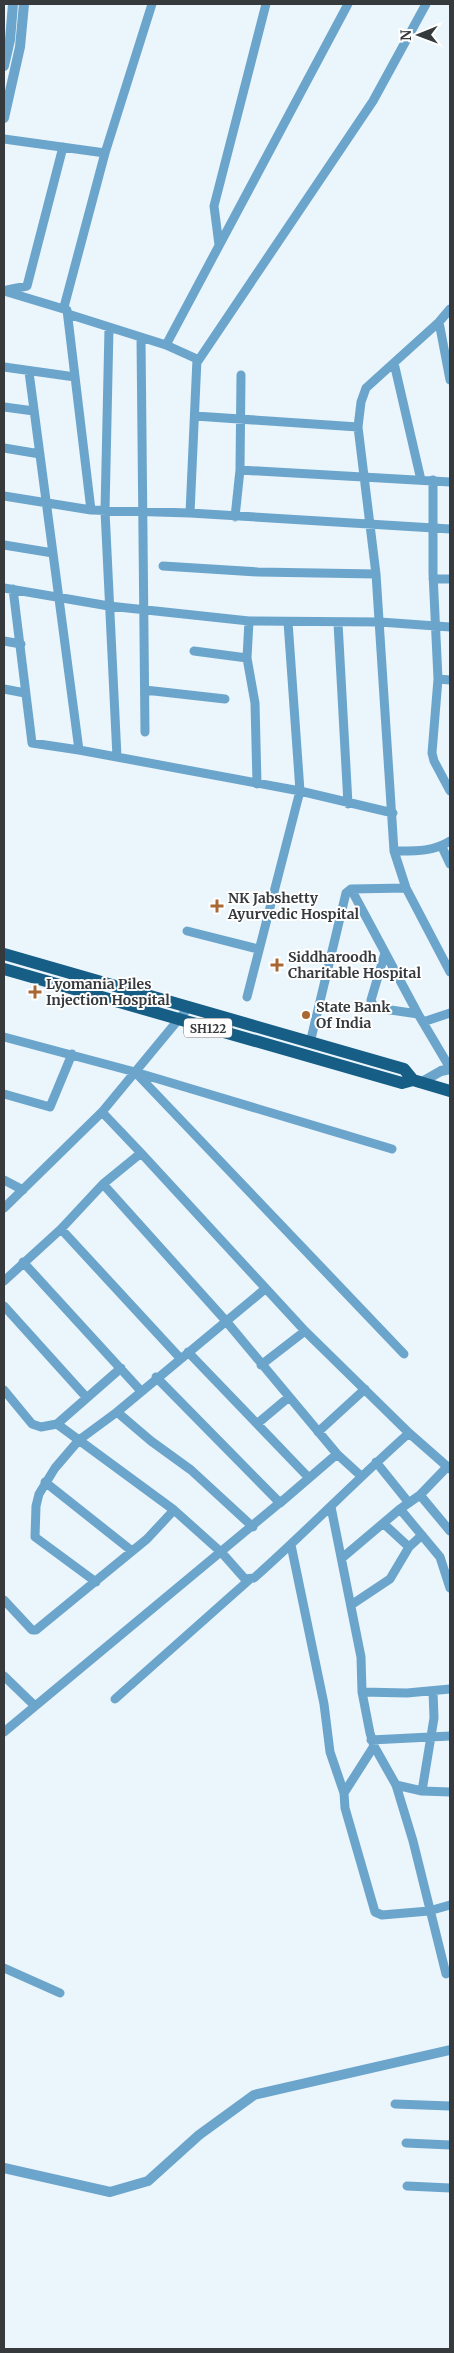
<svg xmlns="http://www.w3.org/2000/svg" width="454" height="2353" font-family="Merriweather,serif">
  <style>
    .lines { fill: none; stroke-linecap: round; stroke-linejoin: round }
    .minor { stroke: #6ca5cb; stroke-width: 9 }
    .tertiary { stroke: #6ca5cb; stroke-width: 10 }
    .primary { stroke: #165e86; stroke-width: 12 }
    .poi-dot { fill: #a96733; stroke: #fff; stroke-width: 2 }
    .labels { text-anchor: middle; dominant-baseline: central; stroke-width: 4; stroke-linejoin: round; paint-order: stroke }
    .shield { fill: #fff; stroke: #727577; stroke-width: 1 }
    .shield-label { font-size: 12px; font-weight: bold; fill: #363a3d }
    .poi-label { font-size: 14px; font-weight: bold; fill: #363a3d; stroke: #fff; text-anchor: start }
  </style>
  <rect width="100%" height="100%" fill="#ebf5fc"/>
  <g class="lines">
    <path class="minor" d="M 4,139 L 105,153
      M 219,245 L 214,206 L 266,4
      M 7,290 L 27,286 L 63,147
      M 4,291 L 67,310 L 91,510
      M 64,307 L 105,153 L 152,4
      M 68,314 L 166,345 L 197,359 L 190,513
      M 439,322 L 450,380
      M 109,328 L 105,511 L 117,757
      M 141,338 L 145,732
      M 166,345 L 348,4
      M 198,361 L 373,101 L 426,4
      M 394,363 L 421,480
      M 4,367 L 75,377
      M 29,372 L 79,750
      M 4,407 L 34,411
      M 195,416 L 358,427 L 376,574 L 394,851 L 406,888 L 450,972
      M 358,427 L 361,402 L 366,388 L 439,322 L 450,309
      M 4,448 L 40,454
      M 240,470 L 450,482
      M 433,480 L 433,573 L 438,679 L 432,753 L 434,761 L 450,791
      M 4,496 L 91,510 L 190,513 L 450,529
      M 235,517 L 240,470 L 241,375
      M 4,545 L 53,553
      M 163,566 L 258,572 L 376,574
      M 433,579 L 450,579
      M 4,588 L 109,606 L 249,621 L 380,622 L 450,627
      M 13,589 L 32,743 L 79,750 L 300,791 L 393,813
      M 249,621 L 247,658 L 255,703 L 257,784
      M 338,623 L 348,804
      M 4,641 L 21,644
      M 194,651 L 247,658
      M 438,679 L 450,680
      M 4,689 L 25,693
      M 145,690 L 225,699
      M 442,847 L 450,864
      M 394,851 C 414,851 433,852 450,841
      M 351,889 L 418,1014 L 450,1068
      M 187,931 L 258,949
      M 385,953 L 371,1000 L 373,1005 L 377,1008 L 418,1014
      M 247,997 L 300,791 L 288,622
      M 423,1022 L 450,1013
      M 4,1037 L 135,1072 L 392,1149
      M 310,1043 L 346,893 L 351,889 L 406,888
      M 135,1072 L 404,1354
      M 4,1094 L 50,1107 L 72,1054
      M 141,1153 L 305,1331 L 409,1433 L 450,1469
      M 4,1180 L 23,1190
      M 103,1184 L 226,1321 L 337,1454 L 361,1476
      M 4,1208 L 102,1112 L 188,1008
      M 61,1229 L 180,1358
      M 23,1262 L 141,1391
      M 4,1281 L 61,1229 L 103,1184 L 141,1153 L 102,1112
      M 4,1306 L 87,1398
      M 188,1352 L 309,1478
      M 261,1365 L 305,1331
      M 121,1368 L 57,1424 L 174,1510 L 222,1553 L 245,1579 L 254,1578 C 307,1531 356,1480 409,1433
      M 156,1377 L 280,1503 L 337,1454
      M 4,1390 L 32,1424 L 41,1427 L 57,1424
      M 117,1412 L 151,1441 L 191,1470 L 253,1527
      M 258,1423 L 289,1397
      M 318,1432 L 365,1389
      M 376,1462 L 409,1503
      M 448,1466 L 420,1495 L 400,1509 L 440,1557 L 450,1588
      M 45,1482 L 132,1551
      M 420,1495 L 450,1531
      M 331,1507 L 361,1657 L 362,1692 L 370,1733 L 374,1746 L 396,1785 L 422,1791 L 450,1792
      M 384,1524 L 409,1547
      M 291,1545 L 324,1704 L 330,1752 L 344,1793 L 345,1808 L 375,1912 L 382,1915 L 429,1911 L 450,1905
      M 342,1558 L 400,1509
      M 96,1582 L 35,1537 L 36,1506 L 39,1494 L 55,1468 L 79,1440 L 117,1412 L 265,1289
      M 4,1600 L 32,1630 L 36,1630 L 147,1539 L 174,1510
      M 351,1605 L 390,1579 L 409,1547 L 422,1535
      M 4,1676 L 35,1706
      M 362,1692 L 407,1693 L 450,1689
      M 115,1699 L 249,1580
      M 4,1732 L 283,1500
      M 371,1740 L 450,1736
      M 396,1785 L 413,1841 L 446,1974
      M 422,1791 L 434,1718 L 433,1691
      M 344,1793 L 374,1746
      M 4,1968 L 60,1993
      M 395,2104 L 450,2106
      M 406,2143 L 450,2145
      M 407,2186 L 450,2188"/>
    <path class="tertiary" d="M 4,66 L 10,40 L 13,4
      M 4,118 L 20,47 L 24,4
      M 420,1083 L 441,1071 L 450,1069
      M 4,2168 L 110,2192 L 148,2181 L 199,2135 L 254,2095 L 450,2050"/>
    <path class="primary" d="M 4,954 L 404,1069 L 413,1080
      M 4,969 L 402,1083 L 413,1080 L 450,1091"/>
  </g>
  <g class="poi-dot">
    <path d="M214.5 898.5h5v5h5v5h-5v5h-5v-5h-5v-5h5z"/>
    <path d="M274.5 957.5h5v5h5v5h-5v5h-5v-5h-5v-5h5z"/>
    <path d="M32.5 984.5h5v5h5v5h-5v5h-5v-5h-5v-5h5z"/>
    <circle cx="306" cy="1015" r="5"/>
  </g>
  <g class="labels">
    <rect class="shield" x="184" y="1018.5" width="48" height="19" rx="4"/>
    <g class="shield-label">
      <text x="208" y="1028">SH122</text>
    </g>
    <g class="poi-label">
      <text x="228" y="898">NK Jabshetty<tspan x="228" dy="16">Ayurvedic Hospital</tspan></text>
      <text x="288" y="957">Siddharoodh<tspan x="288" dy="16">Charitable Hospital</tspan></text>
      <text x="46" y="984">Lyomania Piles<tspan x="46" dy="16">Injection Hospital</tspan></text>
      <text x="316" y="1007">State Bank<tspan x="316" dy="16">Of India</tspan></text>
    </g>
  </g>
  <rect width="454" height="2353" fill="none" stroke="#363a3d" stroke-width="10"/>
  <g transform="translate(419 35) rotate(269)" stroke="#ffffff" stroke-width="4" paint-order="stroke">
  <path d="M0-4L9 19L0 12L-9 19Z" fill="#363a3d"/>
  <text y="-8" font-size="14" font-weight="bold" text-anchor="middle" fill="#363a3d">N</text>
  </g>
</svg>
